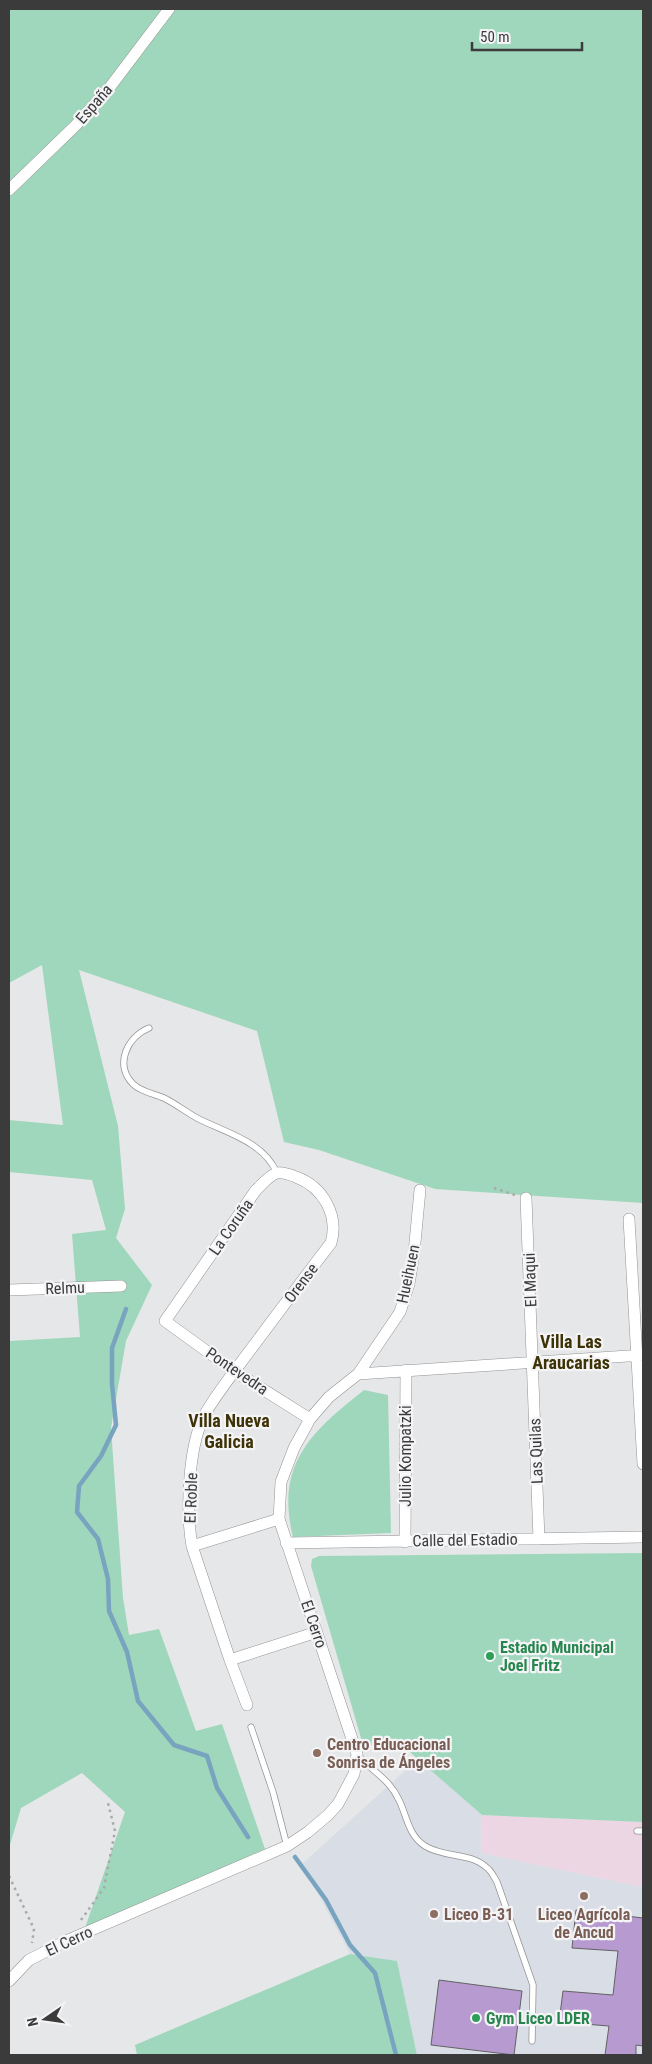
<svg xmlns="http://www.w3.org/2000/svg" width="652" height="2064" font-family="'Roboto Condensed',sans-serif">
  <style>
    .built { fill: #d9dde5 }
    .medical { fill: #ecd6e4 }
    .green { fill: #9fd7bc }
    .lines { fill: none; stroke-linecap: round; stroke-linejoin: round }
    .stream { stroke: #79a4bf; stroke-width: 4.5 }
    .building { fill: #b69ad0; stroke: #626263 }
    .lane-casing { stroke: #939394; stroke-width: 7 }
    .street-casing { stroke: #939394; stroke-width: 12 }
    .path { stroke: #a8a9aa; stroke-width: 2.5; stroke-dasharray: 2.5 4; stroke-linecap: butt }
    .lane { stroke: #fff; stroke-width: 5.5 }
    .street { stroke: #fff; stroke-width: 11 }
    .leisure-dot { fill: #2e9e5b; stroke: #f4f4f6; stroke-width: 2 }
    .education-dot { fill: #8d6e63; stroke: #f4f4f6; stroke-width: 2 }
    .labels { text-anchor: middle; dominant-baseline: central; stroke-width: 4.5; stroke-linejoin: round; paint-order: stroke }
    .street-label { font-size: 16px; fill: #3b3b3c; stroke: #f4f4f6 }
    .leisure-label { font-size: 16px; font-weight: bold; fill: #27864d; stroke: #f4f4f6; text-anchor: start }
    .education-label { font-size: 16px; font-weight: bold; fill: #785e54; stroke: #f4f4f6; text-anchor: start }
    .neighbourhood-label { font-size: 18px; font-weight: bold; fill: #3e3207; stroke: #f4f4f6 }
  </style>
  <rect width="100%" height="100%" fill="#e6e7e8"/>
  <path class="built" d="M 418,1759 L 482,1815 L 481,1853 L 643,1887 L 643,2055 L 417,2055 L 397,1961 L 350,1954 L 302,1864 Z"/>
  <path class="medical" d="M 482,1815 L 643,1822 L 643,1887 L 481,1853 Z"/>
  <path class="green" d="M 9,9 L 643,9 L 643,1203 L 435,1189 L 319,1150 L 284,1142 L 257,1031 L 79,970 L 118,1126 L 125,1209 L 116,1238 L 152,1285 L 126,1341 L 111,1428 L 123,1598 L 129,1635 L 159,1629 L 196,1731 L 222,1724 L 265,1849 L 85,1928 L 125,1812 L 82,1773 L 21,1808 L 9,1848 L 9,1341 L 80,1337 L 72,1234 L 106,1230 L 92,1180 L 9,1172 L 9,1120 L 63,1125 L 42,965 L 9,983 Z
    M 364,1390 L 388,1395 L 391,1533 L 293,1537 C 275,1464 311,1432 364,1390 Z
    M 643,1553 L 643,1822 L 482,1815 L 404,1747 L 363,1745 L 311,1566 L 312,1559 L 319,1556 Z
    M 350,1954 L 397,1961 L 417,2055 L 137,2055 L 135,2045 Z"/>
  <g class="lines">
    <path class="stream" d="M 126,1309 L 112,1348 L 112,1384 L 116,1425 L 101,1456 L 79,1486 L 77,1512 L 98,1539 L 108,1579 L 109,1611 L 127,1652 L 138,1701 L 174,1745 L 207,1756 L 217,1788 L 248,1837
      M 295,1857 L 326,1900 L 350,1945 L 375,1973 L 396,2055"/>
  </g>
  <path class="building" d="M 576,1910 L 643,1918 L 643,2046 L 636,2045 L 636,2055 L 605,2055 L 609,2026 L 559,2022 L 563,1991 L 613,1995 L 618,1951 L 572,1948 Z
    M 439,1980 L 522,1991 L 514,2055 L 431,2045 Z"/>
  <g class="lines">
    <g class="lane-casing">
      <path id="lane" d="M 149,1028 C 127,1037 114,1065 133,1084 C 141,1092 155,1094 164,1098 C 176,1104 186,1112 197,1118 C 226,1133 263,1141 277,1173
        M 251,1727 L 273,1792 L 287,1846
        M 358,1755 C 372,1772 389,1778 399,1800 C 407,1816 408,1835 425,1846 C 444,1858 469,1852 486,1867 C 491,1870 494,1877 497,1882 L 533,1985 L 532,2041
        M 637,1831 L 643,1831"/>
    </g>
    <g class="street-casing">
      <path id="street" d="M 9,190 L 76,125 L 110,87 L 169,9
        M 526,1198 L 539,1539
        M 629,1219 L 643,1464
        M 9,1290 L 121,1286
        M 358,1374 L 400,1312 L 409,1284 L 414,1253 L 420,1190
        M 405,1542 L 406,1370
        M 286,1543 L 643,1537
        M 192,1546 L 279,1519
        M 230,1660 L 317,1632
        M 247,1705 L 230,1660 L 192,1546 C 186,1512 188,1451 203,1418 C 212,1399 235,1371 248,1353 C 276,1316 303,1279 331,1243 C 339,1215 323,1187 296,1177 C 291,1175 283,1172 277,1173 C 269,1175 262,1185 256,1190 L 165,1321 L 234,1371 L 310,1419
        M 9,1981 L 29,1960 L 66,1941 L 287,1846 L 308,1832 L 328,1815 L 338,1804 L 354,1774 L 357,1754 L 279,1519 L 281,1482 L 294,1448 L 310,1419 L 329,1397 L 358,1374 L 643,1355"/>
    </g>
    <path class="path" d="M 494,1188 L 515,1195
      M 9,1876 L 34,1929 L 32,1943
      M 81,1920 L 104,1888 L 115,1831 L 108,1803"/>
    <use href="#lane" class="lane"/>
    <use href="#street" class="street"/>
  </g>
  <g class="leisure-dot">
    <circle cx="490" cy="1656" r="5"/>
    <circle cx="476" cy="2018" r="5"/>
  </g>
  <g class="education-dot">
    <circle cx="317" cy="1753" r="5"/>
    <circle cx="584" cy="1896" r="5"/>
    <circle cx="434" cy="1914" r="5"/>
  </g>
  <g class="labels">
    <g class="street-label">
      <text transform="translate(94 104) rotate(-49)">España</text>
      <text transform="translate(231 1227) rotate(-55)">La Coruña</text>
      <text transform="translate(408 1274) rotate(-78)">Hueihuen</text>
      <text transform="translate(530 1280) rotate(-92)">El Maqui</text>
      <text transform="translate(301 1283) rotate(-53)">Orense</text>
      <text transform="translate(65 1288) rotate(-2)">Relmu</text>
      <text transform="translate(237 1371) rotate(34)">Pontevedra</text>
      <text transform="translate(536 1451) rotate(-92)">Las Quilas</text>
      <text transform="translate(405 1456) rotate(-90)">Julio Kompatzki</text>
      <text transform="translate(191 1498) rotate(-88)">El Roble</text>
      <text transform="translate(465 1540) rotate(-1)">Calle del Estadio</text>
      <text transform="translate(314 1624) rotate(71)">El Cerro</text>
      <text transform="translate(69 1941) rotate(-25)">El Cerro</text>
    </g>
    <g class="leisure-label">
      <text x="500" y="1647">Estadio Municipal<tspan x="500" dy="18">Joel Fritz</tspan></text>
      <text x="486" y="2018">Gym Liceo LDER</text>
    </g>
    <g class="education-label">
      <text x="327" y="1744">Centro Educacional<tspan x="327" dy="18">Sonrisa de Ángeles</tspan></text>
      <text x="444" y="1914">Liceo B-31</text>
      <text x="584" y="1914" text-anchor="middle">Liceo Agrícola<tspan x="584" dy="18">de Ancud</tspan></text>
    </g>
    <g class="neighbourhood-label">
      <text x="571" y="1341">Villa Las<tspan x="571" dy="21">Araucarias</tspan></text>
      <text x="229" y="1420">Villa Nueva<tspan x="229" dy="21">Galicia</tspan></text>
    </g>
  </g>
  <rect width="652" height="2064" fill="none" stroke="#3b3b3c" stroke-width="20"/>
  <g transform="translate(45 2019) rotate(257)" stroke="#f4f4f6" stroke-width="4" paint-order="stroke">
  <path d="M0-4L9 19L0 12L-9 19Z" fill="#3b3b3c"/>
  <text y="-8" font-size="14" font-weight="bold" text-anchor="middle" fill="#3b3b3c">N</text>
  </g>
  <path d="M472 42v8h110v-8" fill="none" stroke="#3b3b3c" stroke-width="2.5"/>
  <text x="480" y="42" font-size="15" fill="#3b3b3c" stroke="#f4f4f6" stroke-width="4" paint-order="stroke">50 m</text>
</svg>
